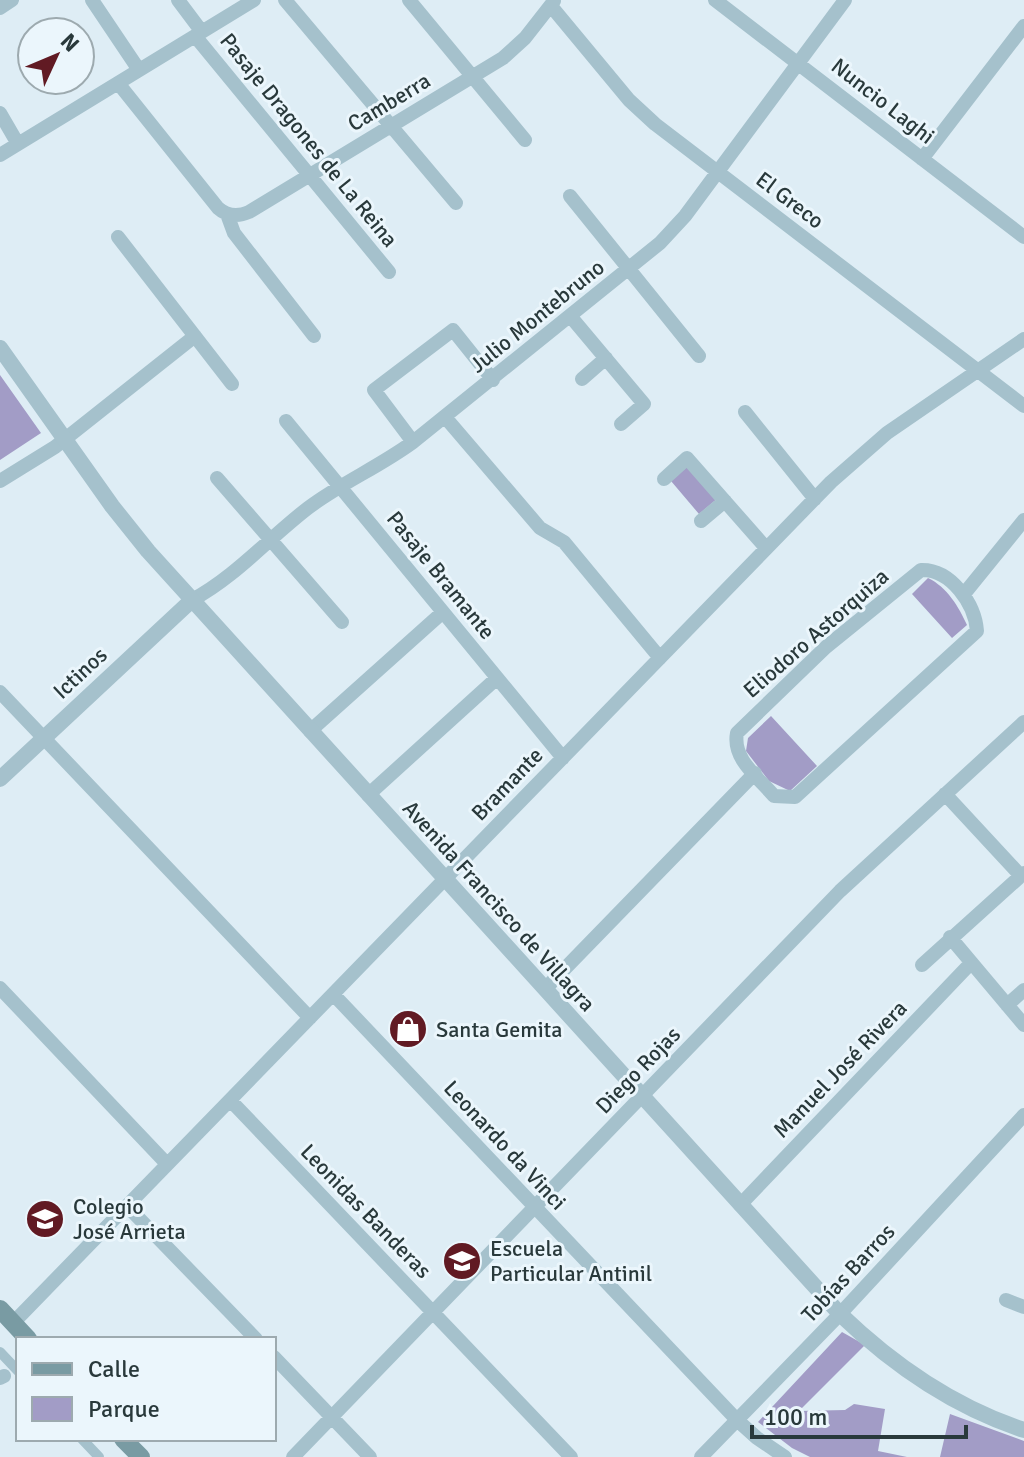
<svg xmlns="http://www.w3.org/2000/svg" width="1024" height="1457" font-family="Signika,sans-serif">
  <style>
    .green { fill: #a29cc6 }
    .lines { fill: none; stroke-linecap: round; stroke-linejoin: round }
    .pedestrian { stroke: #a5c1cc; stroke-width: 10 }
    .minor { stroke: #a5c1cc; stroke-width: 14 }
    .tertiary { stroke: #a5c1cc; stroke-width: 16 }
    .secondary { stroke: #799ba3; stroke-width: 18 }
    .labels { text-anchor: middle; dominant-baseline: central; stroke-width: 6; stroke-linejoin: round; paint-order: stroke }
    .street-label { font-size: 22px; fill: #29393b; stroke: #ebf6fc }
    .poi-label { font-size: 22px; fill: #29393b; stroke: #ebf6fc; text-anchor: start }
  </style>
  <rect width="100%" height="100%" fill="#deedf5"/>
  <path class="green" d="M 0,375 L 41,433 L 0,460 Z
    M 689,465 L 718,498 L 699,514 L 671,481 Z
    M 928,578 C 947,587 959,607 967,625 L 952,638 L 912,594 Z
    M 771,716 L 817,766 L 790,791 L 769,781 L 746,751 L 748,738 Z
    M 842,1332 L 865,1345 L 799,1411 L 845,1410 L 854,1404 L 885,1409 L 878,1451 L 907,1457 L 810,1457 L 792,1448 L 758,1422 Z
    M 950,1414 L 1024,1441 L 1024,1457 L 940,1457 Z"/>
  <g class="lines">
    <path class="pedestrian" d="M 0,1352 L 18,1371
      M 82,1439 L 99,1457"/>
    <path class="minor" d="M 92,0 L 139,70
      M 178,0 L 202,32
      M 285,0 L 456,203
      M 409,0 L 525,140
      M 715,0 L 1024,237
      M 551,6 L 629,100 L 655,124 L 1024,406
      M 0,8 L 12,0
      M 195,36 L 389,272
      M 118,83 L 218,208 C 227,216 238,217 249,212 L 503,58 L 525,38 L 554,1
      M 0,113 L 18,144
      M 0,155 L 254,0
      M 922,159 L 1024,26
      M 570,196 L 699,356
      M 227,214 L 234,233 L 314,336
      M 118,237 L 232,384
      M 571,317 L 644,404 L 621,424
      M 582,379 L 606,358
      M 745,412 L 815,499
      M 445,417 L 540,528 L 564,542 L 660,658
      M 286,421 L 563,758
      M 413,442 L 374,390 L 453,330 L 493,380
      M 217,478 L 342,622
      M 664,479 L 687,458 L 766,548
      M 0,481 L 55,447 L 195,336
      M 701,521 L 725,501
      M 921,570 C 951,569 975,604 977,631 L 795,797 L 774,796 C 758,777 732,759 737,733 L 826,647 Z
      M 964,594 L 1024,520
      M 192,600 C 235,577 269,538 308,508 C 341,483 379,467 413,442 L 660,243 L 685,216 L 845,0
      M 0,692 L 310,1018
      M 310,731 L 443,612
      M 945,794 L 1021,876
      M 368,795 L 497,678
      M 950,937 L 1024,1025
      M 922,965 L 1024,873
      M 0,988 L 167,1164
      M 545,989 L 755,773
      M 333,994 L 737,1420 L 757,1438 L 785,1457
      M 1007,1005 L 1024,990
      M 230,1100 L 571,1457
      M 740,1205 L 971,963
      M 127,1206 L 256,1339
      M 1006,1300 L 1024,1307
      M 13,1323 L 831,482 L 887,433 L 1024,339
      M 274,1357 L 370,1457
      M 0,1378 L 4,1376
      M 293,1457 L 840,891 L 1024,722
      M 701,1457 L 840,1314 L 1024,1115"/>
    <path class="tertiary" d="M 0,348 L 112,506 L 148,551 L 840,1314 C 893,1365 954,1407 1024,1430
      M 0,779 L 192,600"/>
    <path class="secondary" d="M 0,1309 L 28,1339
      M 123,1439 L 141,1457"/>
  </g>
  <defs>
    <g id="shop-disc" transform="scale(2)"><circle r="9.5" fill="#611a23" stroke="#ebf6fc"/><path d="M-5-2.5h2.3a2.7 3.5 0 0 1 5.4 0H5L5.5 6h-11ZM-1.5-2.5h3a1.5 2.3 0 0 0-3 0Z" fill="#fff"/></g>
    <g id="school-disc" transform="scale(2)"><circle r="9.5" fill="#611a23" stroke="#ebf6fc"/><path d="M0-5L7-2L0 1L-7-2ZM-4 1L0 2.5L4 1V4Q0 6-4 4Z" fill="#fff"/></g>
  </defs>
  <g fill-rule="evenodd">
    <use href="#shop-disc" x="408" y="1029"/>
    <use href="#school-disc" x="45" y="1219"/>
    <use href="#school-disc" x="462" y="1261"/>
  </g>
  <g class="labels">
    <g class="street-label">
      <text transform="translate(883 101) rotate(38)">Nuncio Laghi</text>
      <text transform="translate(389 102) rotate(-31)">Camberra</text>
      <text transform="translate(309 140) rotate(51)">Pasaje Dragones de La Reina</text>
      <text transform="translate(790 200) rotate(37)">El Greco</text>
      <text transform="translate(537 316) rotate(-39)">Julio Montebruno</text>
      <text transform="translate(441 575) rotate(51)">Pasaje Bramante</text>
      <text transform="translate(816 633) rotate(-41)">Eliodoro Astorquiza</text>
      <text transform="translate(80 673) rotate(-43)">Ictinos</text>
      <text transform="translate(507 784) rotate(-46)">Bramante</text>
      <text transform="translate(499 906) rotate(48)">Avenida Francisco de Villagra</text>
      <text transform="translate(840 1069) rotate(-46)">Manuel José Rivera</text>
      <text transform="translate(638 1070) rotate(-46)">Diego Rojas</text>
      <text transform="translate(505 1145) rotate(47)">Leonardo da Vinci</text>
      <text transform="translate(366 1211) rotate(46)">Leonidas Banderas</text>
      <text transform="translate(848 1273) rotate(-47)">Tobías Barros</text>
    </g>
    <g class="poi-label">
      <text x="436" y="1029">Santa Gemita</text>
      <text x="73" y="1206">Colegio<tspan x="73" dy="25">José Arrieta</tspan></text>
      <text x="490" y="1248">Escuela<tspan x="490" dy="25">Particular Antinil</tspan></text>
    </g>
  </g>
  <rect x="16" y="1337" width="260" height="104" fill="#ebf6fc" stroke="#9daaaf" stroke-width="2"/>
  <rect x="32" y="1363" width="40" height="12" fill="#799ba3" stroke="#9daaaf" stroke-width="2"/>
  <text x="88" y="1377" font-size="24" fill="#29393b">Calle</text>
  <rect x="32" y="1397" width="40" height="24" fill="#a29cc6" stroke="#9daaaf" stroke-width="2"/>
  <text x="88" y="1417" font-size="24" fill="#29393b">Parque</text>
  <g transform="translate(56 56) rotate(46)"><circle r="38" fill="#ebf6fc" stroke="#9daaaf" stroke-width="2"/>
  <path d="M0-6L14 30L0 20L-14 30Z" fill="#611a23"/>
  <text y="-12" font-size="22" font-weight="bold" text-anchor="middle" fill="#29393b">N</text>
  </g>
  <path d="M752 1425v12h214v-12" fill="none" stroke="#29393b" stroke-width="4"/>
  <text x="764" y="1425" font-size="24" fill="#29393b" stroke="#ebf6fc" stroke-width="6" paint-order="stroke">100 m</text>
</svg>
